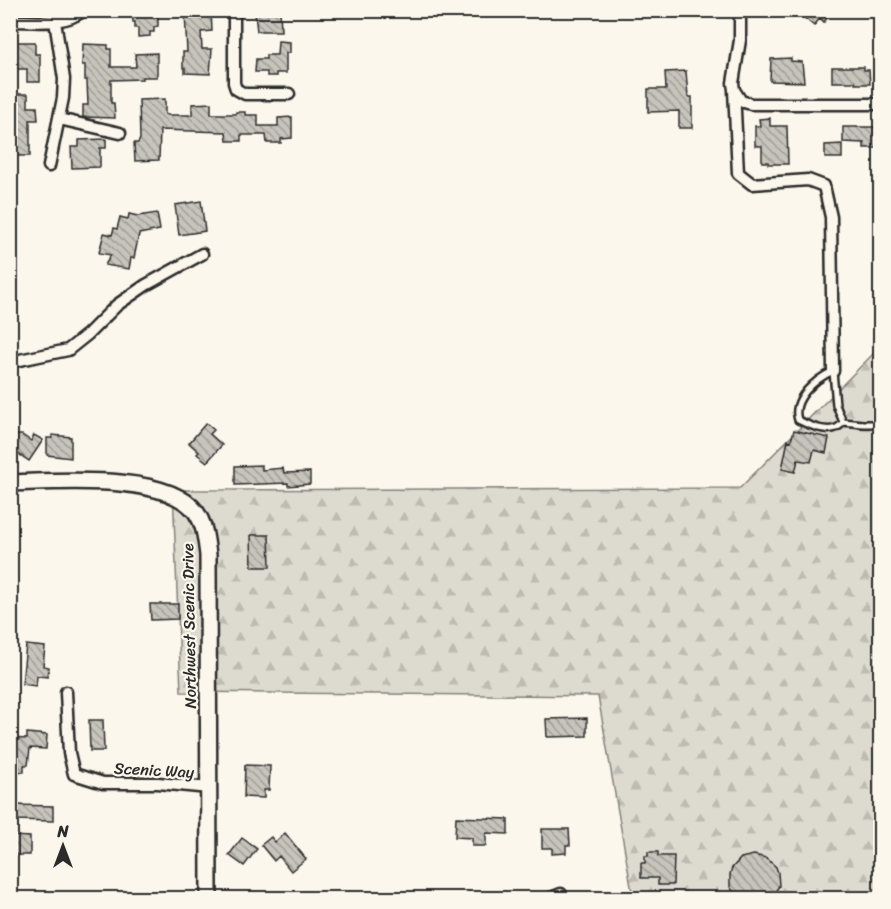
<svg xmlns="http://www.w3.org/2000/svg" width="891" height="909" font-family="Sriracha,sans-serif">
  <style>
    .forest { fill: url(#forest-firs); stroke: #84827e; stroke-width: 1.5 }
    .building { fill: url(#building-back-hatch); stroke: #2b2b2b; stroke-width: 1.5 }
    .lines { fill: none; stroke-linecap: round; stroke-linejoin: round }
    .lane-casing { stroke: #2b2b2b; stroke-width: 10 }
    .street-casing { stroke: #2b2b2b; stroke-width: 15 }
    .secondary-casing { stroke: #2b2b2b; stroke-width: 20 }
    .lane { stroke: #fbf7ec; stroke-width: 5 }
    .street { stroke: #fbf7ec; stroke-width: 10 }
    .secondary { stroke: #fbf7ec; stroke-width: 15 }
    .labels { text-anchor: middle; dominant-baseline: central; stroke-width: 4.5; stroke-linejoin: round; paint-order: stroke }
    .street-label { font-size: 16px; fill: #2b2b2b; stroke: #fbf7ec }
  </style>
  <defs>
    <pattern id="forest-firs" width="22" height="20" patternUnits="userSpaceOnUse" patternTransform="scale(1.5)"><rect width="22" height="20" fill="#dddad0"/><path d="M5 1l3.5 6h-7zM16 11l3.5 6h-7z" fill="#bebbb3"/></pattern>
    <pattern id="building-back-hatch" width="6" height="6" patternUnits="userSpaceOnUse" patternTransform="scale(1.5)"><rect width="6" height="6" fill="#c7c4bc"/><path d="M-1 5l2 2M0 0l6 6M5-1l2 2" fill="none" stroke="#a29f99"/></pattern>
  </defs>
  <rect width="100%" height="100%" fill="#fbf7ec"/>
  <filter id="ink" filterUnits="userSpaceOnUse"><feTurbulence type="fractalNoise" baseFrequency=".0167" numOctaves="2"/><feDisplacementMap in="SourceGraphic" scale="12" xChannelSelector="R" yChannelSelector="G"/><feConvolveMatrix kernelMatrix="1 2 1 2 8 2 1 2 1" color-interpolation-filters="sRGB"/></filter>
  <g filter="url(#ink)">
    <path class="forest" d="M 880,347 L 880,898 L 633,898 L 598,696 L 181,692 L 173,490 L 740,488 Z"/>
    <path class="building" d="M 132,10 L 158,10 L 158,26 L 154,27 L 154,32 L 150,32 L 150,36 L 138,37 L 138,28 L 135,28 L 135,22 L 133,22 Z
      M 259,10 L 280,10 L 281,31 L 257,31 L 255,14 L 259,14 Z
      M 795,10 L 827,10 L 830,14 L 824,22 L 820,18 L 814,26 Z
      M 211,11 L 212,31 L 201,32 L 202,49 L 212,49 L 210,74 L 185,73 L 185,68 L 183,68 L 183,52 L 187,52 L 185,12 Z
      M 278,41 L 290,42 L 290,53 L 286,53 L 286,73 L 276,73 L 276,76 L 267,76 L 267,72 L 255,72 L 256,59 L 266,59 L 266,55 L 277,55 Z
      M 10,42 L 35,42 L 35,54 L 40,54 L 40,82 L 27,82 L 27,69 L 10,69 Z
      M 83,44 L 108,45 L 108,49 L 111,49 L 111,67 L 136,67 L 135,54 L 157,53 L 157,77 L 142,77 L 142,79 L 111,80 L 111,103 L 114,103 L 115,118 L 83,117 L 83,105 L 88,105 L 87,80 L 85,80 L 85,65 L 82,65 Z
      M 791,58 L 791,61 L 802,62 L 804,82 L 770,81 L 771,59 Z
      M 832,67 L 864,67 L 864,70 L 869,70 L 870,84 L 855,84 L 855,82 L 832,82 Z
      M 686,71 L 688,97 L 692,97 L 692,128 L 679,128 L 679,111 L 648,112 L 648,89 L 666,89 L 665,72 Z
      M 10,94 L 28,94 L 28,107 L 37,107 L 38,120 L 30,120 L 30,156 L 10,156 Z
      M 165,99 L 165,114 L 167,115 L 192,115 L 192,104 L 211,103 L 211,114 L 236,114 L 236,112 L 245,112 L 245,115 L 258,115 L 258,126 L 278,126 L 278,118 L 292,117 L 292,138 L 281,139 L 281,143 L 267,143 L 266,135 L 241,135 L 241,141 L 227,141 L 226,132 L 160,130 L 159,160 L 135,161 L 134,143 L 138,143 L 140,139 L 139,100 Z
      M 770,118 L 770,126 L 787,126 L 788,164 L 768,164 L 768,162 L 762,162 L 762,146 L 755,146 L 755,126 L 760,126 L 759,119 Z
      M 843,127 L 880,127 L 880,148 L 864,148 L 864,143 L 843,142 Z
      M 106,139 L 106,148 L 100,148 L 100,167 L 72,168 L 71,147 L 79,147 L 79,140 Z
      M 842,144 L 842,158 L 825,158 L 825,145 Z
      M 201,201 L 205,231 L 179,235 L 175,205 Z
      M 157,213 L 160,230 L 139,234 L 134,258 L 131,258 L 129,269 L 105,265 L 111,255 L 99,253 L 104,233 L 112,235 L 114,228 L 117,229 L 120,217 L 128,219 L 129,214 L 138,216 Z
      M 206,423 L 214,430 L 210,434 L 222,445 L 207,462 L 197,454 L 199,452 L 189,443 Z
      M 794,430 L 829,438 L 826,453 L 814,450 L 811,462 L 798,460 L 795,472 L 782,469 L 788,440 L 791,441 Z
      M 10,435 L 22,435 L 31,441 L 34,435 L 43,440 L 29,461 L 17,453 L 10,453 Z
      M 52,435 L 71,437 L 71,458 L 47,455 L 47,438 L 52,438 Z
      M 262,465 L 262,470 L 283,468 L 284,473 L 310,472 L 310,484 L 288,486 L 288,483 L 235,485 L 235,466 Z
      M 251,535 L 269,535 L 270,567 L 252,567 Z
      M 150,604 L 178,604 L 178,619 L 151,620 Z
      M 26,645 L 45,647 L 43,666 L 49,667 L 48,677 L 37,676 L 36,686 L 22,684 Z
      M 587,718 L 587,736 L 547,737 L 546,719 Z
      M 89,720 L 103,720 L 104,751 L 90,751 Z
      M 27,733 L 47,735 L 46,749 L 30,748 L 28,765 L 24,765 L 24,772 L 14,771 L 15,755 L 10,755 L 10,738 L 27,739 Z
      M 245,765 L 270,766 L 269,790 L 264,790 L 264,798 L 244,797 Z
      M 13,805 L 53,806 L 53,821 L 13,820 Z
      M 456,817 L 508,819 L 508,834 L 486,833 L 486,846 L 472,846 L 472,838 L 455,837 Z
      M 542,829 L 569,829 L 570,845 L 566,845 L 566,853 L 552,854 L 552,848 L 542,848 Z
      M 285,833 L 306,859 L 291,871 L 279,856 L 274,861 L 261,845 L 271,837 L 275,842 Z
      M 12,836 L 30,837 L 30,855 L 12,855 Z
      M 242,838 L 257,849 L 244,866 L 229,855 Z
      M 648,852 L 658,852 L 658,856 L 674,856 L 673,885 L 658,885 L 658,878 L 641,878 L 641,863 L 645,863 L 645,856 L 648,856 Z
      M 754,855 L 766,858 L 776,867 L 778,873 L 779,886 L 771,898 L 738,898 L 730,887 L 730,874 L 732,868 L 741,858 Z"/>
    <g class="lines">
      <g class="lane-casing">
        <path id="lane" d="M 833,371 L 836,405 L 843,422 C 834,437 810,426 798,420 C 791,399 816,379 833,371 Z
          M 843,422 L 863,424 L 880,424"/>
      </g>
      <g class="street-casing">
        <path id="street" d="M 234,10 L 234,83 L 236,89 L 245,94 L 289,94
          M 740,10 L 740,40 L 733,83 L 734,90 L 741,101 L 751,104 L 880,104
          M 10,21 C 35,21 64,26 84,10
          M 734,90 L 738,173 L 752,184 L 808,180 L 824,186 L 831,217 L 833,371
          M 59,119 L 120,133
          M 49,166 L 63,98 L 64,79 L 55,21
          M 10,362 L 68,350 L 88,334 L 117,305 L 146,285 L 202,254
          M 66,692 L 69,753 L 74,774 L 103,783 L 158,783 L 209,788
          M 551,898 L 561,894"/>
      </g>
      <g class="secondary-casing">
        <path id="secondary" d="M 10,483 C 56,482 166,472 196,512 C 205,525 206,540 208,555 L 209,898"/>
      </g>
      <use href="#lane" class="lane"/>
      <use href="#street" class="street"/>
      <use href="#secondary" class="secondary"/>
    </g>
  </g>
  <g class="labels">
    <g class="street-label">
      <text transform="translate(189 626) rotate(-91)">Northwest Scenic Drive</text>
      <text transform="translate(154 770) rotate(3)">Scenic Way</text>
    </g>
  </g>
  <rect width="891" height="909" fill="none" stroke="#fbf7ec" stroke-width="36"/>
  <rect x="18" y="18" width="855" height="873" fill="none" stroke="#2b2b2b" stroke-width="2" filter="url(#ink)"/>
  <g transform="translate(63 846)" stroke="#fbf7ec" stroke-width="4.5" paint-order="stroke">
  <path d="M0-4.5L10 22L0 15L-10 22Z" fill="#2b2b2b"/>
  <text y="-9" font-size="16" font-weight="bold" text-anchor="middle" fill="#2b2b2b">N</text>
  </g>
</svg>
